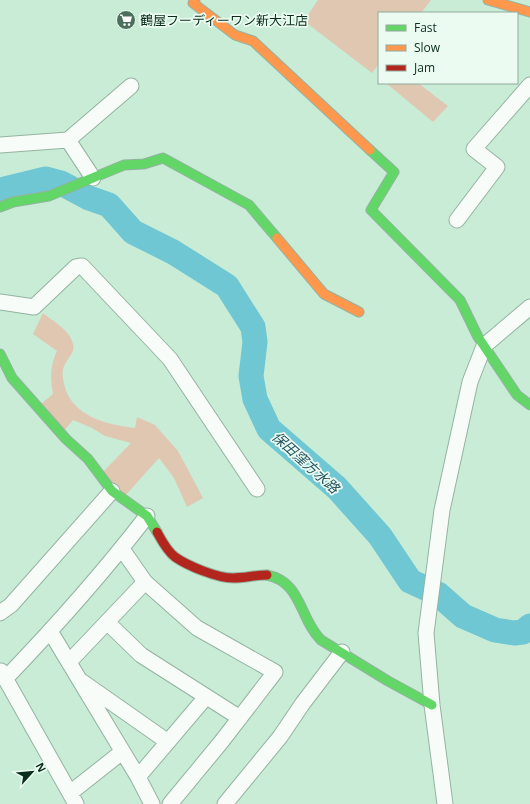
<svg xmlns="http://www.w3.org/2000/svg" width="530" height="804" font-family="'Open Sans','Noto Sans JP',sans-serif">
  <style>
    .green { fill: #e0c7b1 }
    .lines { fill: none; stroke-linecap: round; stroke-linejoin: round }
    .river { stroke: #6ec7d3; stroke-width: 25 }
    .street-casing { stroke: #94b3a1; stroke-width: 17 }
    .fast-casing { stroke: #94b3a1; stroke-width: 11 }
    .slow-casing { stroke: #94b3a1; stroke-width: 11 }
    .jam-casing { stroke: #94b3a1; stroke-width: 11 }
    .street { stroke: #f7fcf9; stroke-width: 15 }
    .fast { stroke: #63d668; stroke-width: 9 }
    .slow { stroke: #ff974d; stroke-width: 9 }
    .jam { stroke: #b3261e; stroke-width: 9 }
    .labels { text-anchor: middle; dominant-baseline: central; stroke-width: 3.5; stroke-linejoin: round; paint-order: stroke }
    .poi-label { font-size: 13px; fill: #092d1b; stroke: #ebfbf1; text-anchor: start }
    .water-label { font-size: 14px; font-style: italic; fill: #255461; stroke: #ebfbf1 }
  </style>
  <rect width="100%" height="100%" fill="#c9ecd6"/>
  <path class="green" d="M 318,0 L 431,0 L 421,13 L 379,13 L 379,64 L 372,73 L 304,21 Z
    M 386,83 L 418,83 L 448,106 L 433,122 Z
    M 43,313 C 54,322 70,330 73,344 C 76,353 65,360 63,369 C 62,374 63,379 64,384 C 71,416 107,425 135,428 L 137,417 L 155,425 L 178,451 L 203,498 L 187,507 L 174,478 L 159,458 L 125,496 L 102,473 L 131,443 L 105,436 L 92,428 L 73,420 L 64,431 L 41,404 L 53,394 C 50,378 50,366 57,351 L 33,334 Z"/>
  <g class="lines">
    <path class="river" d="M 0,190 L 46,179 L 61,183 L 89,198 L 109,205 L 133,232 L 173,252 L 227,286 L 253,327 L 255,342 L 251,376 L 255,399 L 269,429 L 337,488 L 380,536 L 410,581 L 438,594 L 463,616 L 495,630 L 514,633 L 523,632 L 530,626"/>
    <g class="street-casing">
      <path id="street" d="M 68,140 L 93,178
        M 0,145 L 68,140 L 131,86
        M 457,220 L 497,167 L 474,149 L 530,85
        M 0,302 L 34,307 L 76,267 L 82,266 L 170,359 L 257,489
        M 122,549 L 145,582 L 197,628 L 275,672 L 222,741 L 170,804
        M 0,613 L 11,605 L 112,491
        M 107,622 L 141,655 L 240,718
        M 50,631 L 138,777 L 152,804
        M 69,662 L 145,582
        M 1,671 L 76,804
        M 5,679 C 55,627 103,573 147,516
        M 81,681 L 168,742
        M 138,777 L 206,697
        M 70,793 L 122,752
        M 225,804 L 280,737 L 303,703 L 342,652
        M 445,804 L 432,705 L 426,633 L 442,510 L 470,382 L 484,346 L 530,307"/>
    </g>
    <g class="fast-casing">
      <path id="fast" d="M 370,150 L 394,172 L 371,210 L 460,300 L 478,337 L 517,395 L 530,405
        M 0,207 L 13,202 L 49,196 L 124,165 L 144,164 L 163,158 L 249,205 L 277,238
        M 0,354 L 12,378 L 66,439 L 88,459 L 112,491 L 147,516 L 157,532
        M 267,575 C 302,582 299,618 321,640 L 388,681 L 432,705"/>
    </g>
    <g class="slow-casing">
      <path id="slow" d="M 195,0 L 193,3 L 235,35 L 253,41 L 370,150
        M 488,0 L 530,12
        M 277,238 L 324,294 L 359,312"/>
    </g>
    <g class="jam-casing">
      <path id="jam" d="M 157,532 C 162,541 167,551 175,557 C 188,566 217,578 233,578 C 244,578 256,575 267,575"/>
    </g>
    <use href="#street" class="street"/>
    <use href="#fast" class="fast"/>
    <use href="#slow" class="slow"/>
    <use href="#jam" class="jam"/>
  </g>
  <defs>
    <g id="supermarket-disc" transform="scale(1)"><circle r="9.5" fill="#4c705c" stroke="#ebfbf1"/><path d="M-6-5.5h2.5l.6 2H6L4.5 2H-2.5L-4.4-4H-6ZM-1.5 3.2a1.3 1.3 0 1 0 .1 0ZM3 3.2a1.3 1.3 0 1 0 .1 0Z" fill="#fff"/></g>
  </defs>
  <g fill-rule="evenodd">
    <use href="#supermarket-disc" x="126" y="20"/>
  </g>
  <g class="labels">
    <g class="poi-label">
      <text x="140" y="20">鶴屋フーディーワン新大江店</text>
    </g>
    <g class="water-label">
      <text transform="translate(306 462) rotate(42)">保田窪方水路</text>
    </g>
  </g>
  <rect x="378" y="12" width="140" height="72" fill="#ebfbf1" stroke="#91a99b"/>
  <rect x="386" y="25" width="20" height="6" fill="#63d668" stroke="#91a99b"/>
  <text x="414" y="32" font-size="12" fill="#092d1b">Fast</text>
  <rect x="386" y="45" width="20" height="6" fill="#ff974d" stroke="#91a99b"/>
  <text x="414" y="52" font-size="12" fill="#092d1b">Slow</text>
  <rect x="386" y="65" width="20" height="6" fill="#b3261e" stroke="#91a99b"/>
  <text x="414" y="72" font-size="12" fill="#092d1b">Jam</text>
  <g transform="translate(32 772) rotate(63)" stroke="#ebfbf1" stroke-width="3" paint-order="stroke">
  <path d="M0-3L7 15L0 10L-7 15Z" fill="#092d1b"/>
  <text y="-6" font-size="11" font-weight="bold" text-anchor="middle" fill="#092d1b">N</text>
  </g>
</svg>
